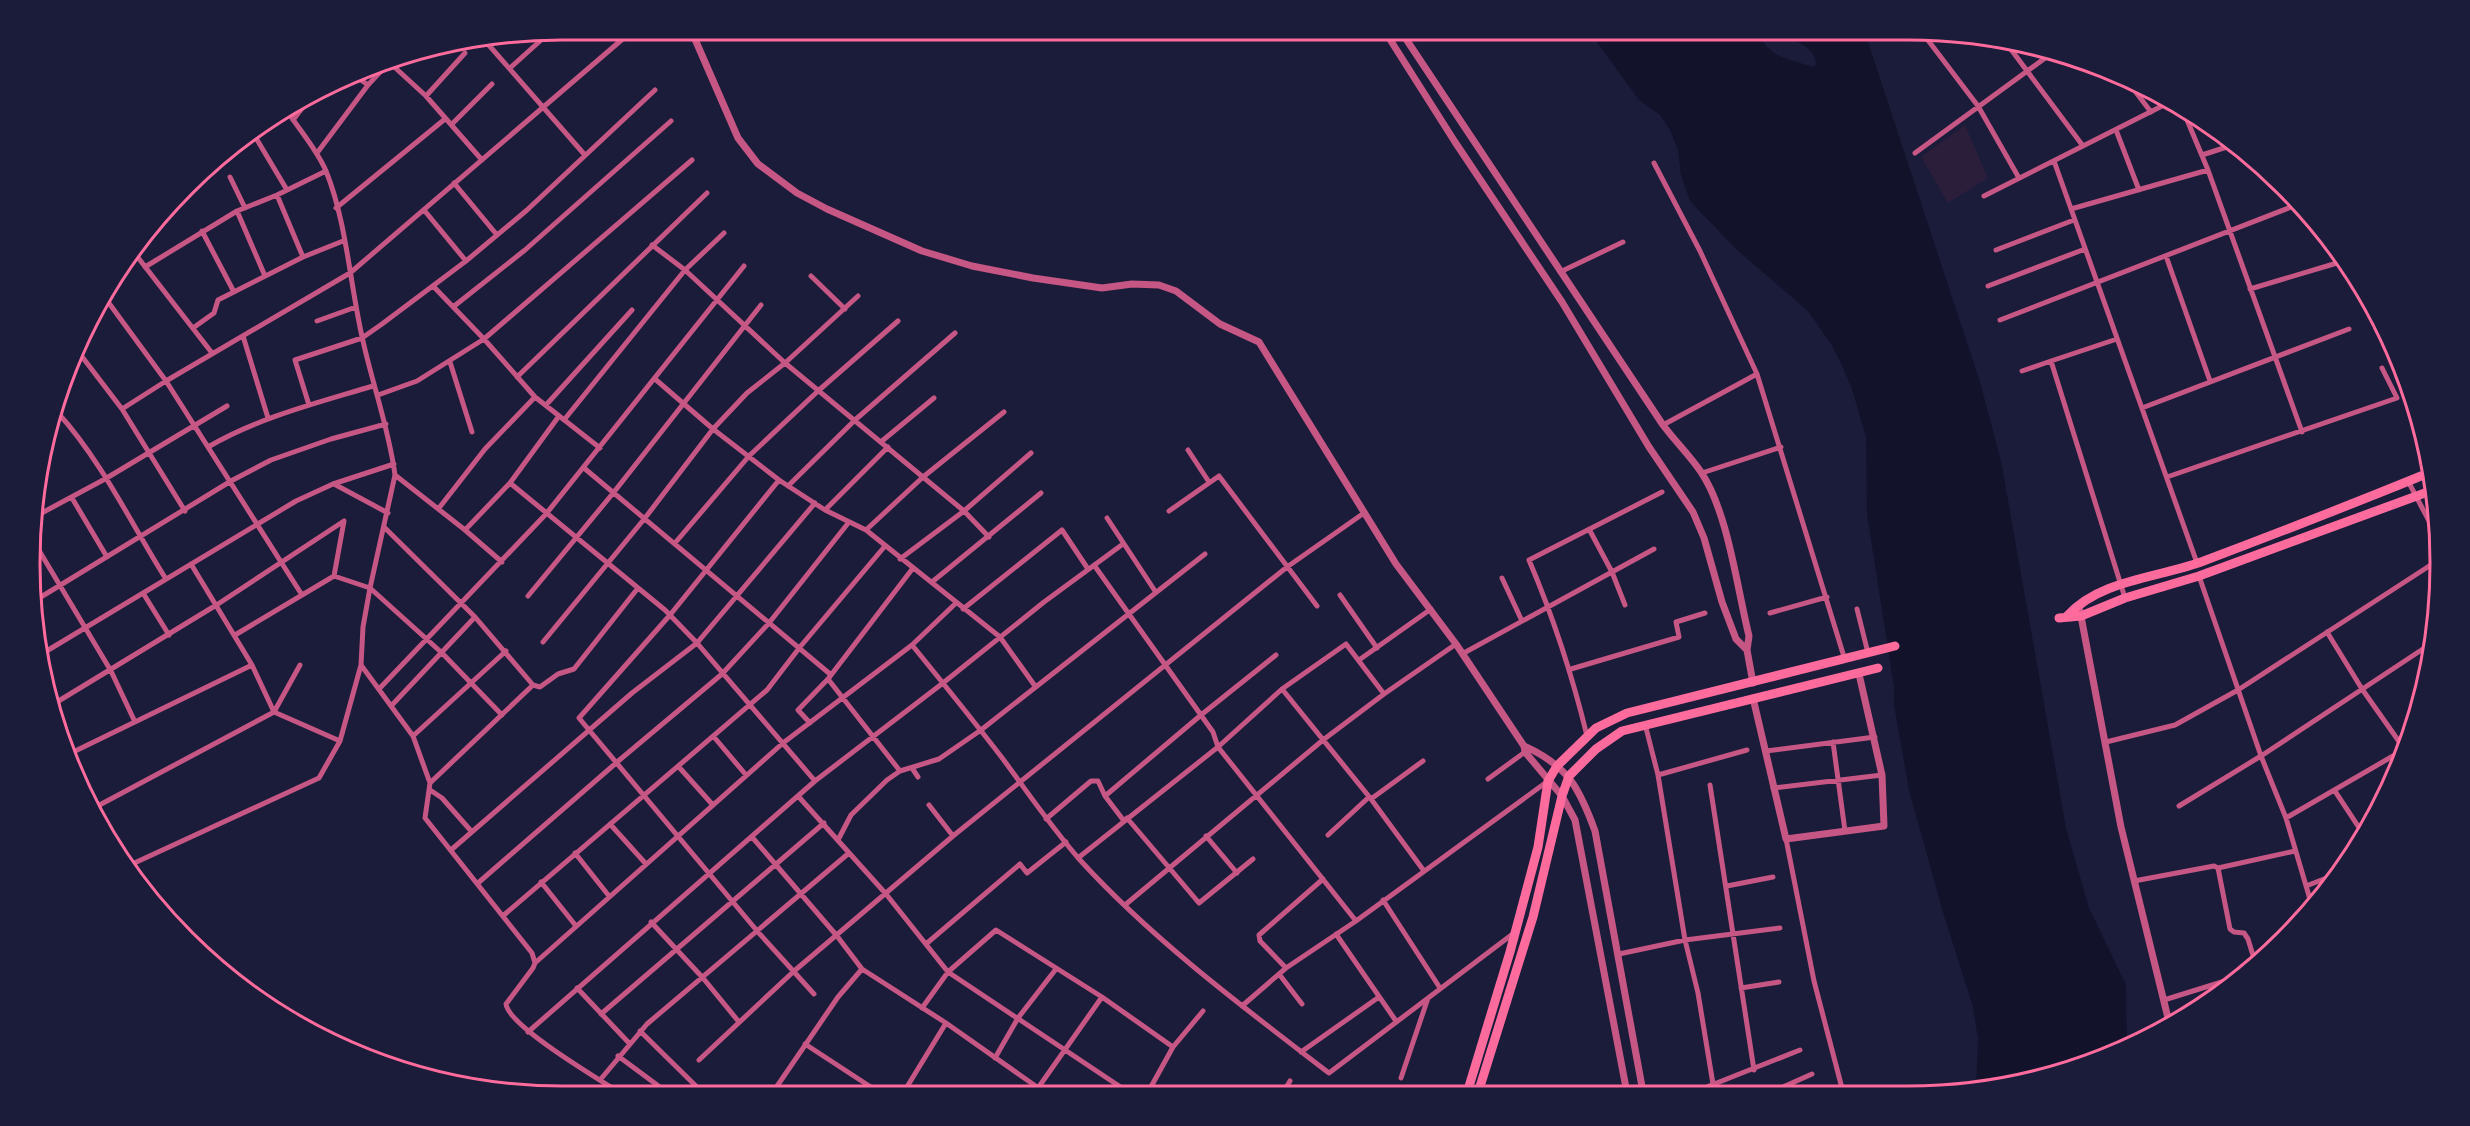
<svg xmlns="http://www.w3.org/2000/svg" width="2470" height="1126" font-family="'Public Sans',sans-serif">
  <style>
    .green { fill: #2a1e3b }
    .water { fill: #12122b; fill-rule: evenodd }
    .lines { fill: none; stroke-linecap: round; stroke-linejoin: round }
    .minor { stroke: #c65784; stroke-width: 5 }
    .tertiary { stroke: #c65784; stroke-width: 7 }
    .primary { stroke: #ff6b9d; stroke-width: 9 }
    .rim { fill: none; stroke: #ff6b9d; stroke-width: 3 }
  </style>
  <rect width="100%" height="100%" fill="#1b1b3a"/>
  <path class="green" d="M 1965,125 L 1988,178 L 1948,203 L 1921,157 Z"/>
  <path class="water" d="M 1588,30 L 1863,30 L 1867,39 L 1980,382 L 2001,461 L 2066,828 L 2089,908 L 2126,985 L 2127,1046 L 2111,1055 L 1976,1091 L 1978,1039 L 1973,1007 L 1942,909 L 1909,790 L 1894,705 L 1894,687 L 1867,514 L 1866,437 L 1852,389 L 1840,361 L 1831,344 L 1808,311 L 1736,249 L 1690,201 L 1681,175 L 1678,150 L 1670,130 L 1660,115 L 1639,100 ZM 1764,35 C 1783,35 1816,43 1816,65 L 1812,67 C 1794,60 1772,59 1762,39 Z"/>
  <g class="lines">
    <path class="minor" d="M 1921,31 L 1978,106 L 2019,178
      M 2004,40 L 2083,146
      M 487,43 L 584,154
      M 390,63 L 426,96 L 482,160
      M 510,68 L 550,32
      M 354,75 L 368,85
      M 2125,78 L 2151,112
      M 426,96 L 465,53
      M 2182,108 L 2208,170 L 2302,432
      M 286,109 C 299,130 316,148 326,171 C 347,223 350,286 363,341 C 373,386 389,429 395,475 L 370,588 L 363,627 L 361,665 L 413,736 L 430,783 L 425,818 L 532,953 L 535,963 L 533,968 L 506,1004 C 509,1027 602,1081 625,1096
      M 293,120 L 313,94
      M 452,124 L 492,84
      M 2116,130 L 2139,190
      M 253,133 L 287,190
      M 317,153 L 368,85 L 393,58
      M 1915,153 L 2052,53
      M 2202,155 L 2233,145
      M 2054,161 L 2197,563
      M 1654,163 L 1700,251 L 1757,374 L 1845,660
      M 230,177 L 245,208
      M 454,183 L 497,235
      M 277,195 L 303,257
      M 1984,196 L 2170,102
      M 2293,197 L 2296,206
      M 336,208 L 445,119
      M 2071,209 L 2208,170
      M 424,210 L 466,261
      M 237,211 L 265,276
      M 202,231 L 234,292
      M 652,245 L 685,270 L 785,363 L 964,511 L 989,537
      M 1996,250 L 2074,220
      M 136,255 L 212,353
      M 2166,256 L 2210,381
      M 145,267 L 237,211 L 277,195 L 326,171
      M 1560,272 L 1623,242
      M 811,276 L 845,309
      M 433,286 L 484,339 L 535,397 L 600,448
      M 1988,286 L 2085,249
      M 2250,289 L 2337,263
      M 103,295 L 166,381 L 302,595
      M 453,307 L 525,250 L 671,121
      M 2000,320 L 2299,204
      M 317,321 L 356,307
      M 193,328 L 214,313 L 218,300 L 303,257 L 343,241
      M 243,336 L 268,418
      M 80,354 L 122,409 L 185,511
      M 2051,361 L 2117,339
      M 450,362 L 472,432
      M 2022,371 L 2051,361 L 2125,598
      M 517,377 L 707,193
      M 655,379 L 713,429 L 779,480 L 825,510 L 866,530 L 1000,637 L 1035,686
      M 378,395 L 417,381 L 484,339 L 692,160
      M 309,405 L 295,360 L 362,338 L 382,324 L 466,261 L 527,210 L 655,90
      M 546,405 L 632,310
      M 2142,408 L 2349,329
      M 122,409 L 166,381 L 350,273 L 625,37
      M 58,413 C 101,460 132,525 166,579
      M 559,416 L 510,483 L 665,610 L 697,643 L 815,781
      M 564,420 L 685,270 L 724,233
      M 1663,425 L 1757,374
      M 882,441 L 934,398
      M 208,447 C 260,417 317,403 373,386
      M 1188,450 L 1209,482
      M 584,468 L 830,674
      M 1702,473 L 1781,447
      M 395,475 L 465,530
      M 2167,477 L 2397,398 L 2382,368
      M 779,480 L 670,615 L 579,718 L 758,932 L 814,994
      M 2408,481 L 2438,538
      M 334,484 L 388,513
      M 788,486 L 855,420 L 955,333
      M 72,498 L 107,557
      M 439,508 L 485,449 L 535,397
      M 825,510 L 888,447
      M 1169,511 L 1219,476 L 1317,606
      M 38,515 L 105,479 L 227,406
      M 1107,518 L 1155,591
      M 385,528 L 475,617 L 533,685 L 540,687 L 558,674 L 574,669 L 638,588
      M 1589,529 L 1612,572 L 1625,605
      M 866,530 L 923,477 L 1004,412
      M 675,543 L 749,456 L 818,391 L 898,321
      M 37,547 L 111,671 L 135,722
      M 900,559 L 964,511 L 1031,453
      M 502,562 L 465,530 L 510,483
      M 191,564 L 252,665 L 274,712 L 340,741
      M 1094,565 L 1213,732 L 1218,747 L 1356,921
      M 2199,576 L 2261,756 L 2286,818 L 2312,906
      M 1502,578 L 1522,621
      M 932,582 L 1041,493
      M 143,593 L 169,635
      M 1340,595 L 1377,648
      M 528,596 L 614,492 L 761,305
      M 36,600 L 231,481 L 271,460 L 331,439 L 386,424
      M 963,609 L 1062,530 L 1088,569
      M 1857,609 L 1868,653
      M 1770,613 L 1827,597
      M 2327,632 L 2362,689 L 2405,750
      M 235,635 L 334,576 L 370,588 L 442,653 L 502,715
      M 543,642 L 645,518 L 713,429 L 747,393 L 785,363 L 858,296
      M 912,645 C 943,683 973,720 1003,759 C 1028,793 1052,828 1080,860 C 1153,940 1243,1007 1329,1073 L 1514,933
      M 1462,654 L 1654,549
      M 40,655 L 296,501 L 333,484 L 394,464
      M 1359,660 L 1431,609
      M 1571,669 L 1679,637 L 1676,622 L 1705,613
      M 828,679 L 900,771
      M 379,689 L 546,514 L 744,266
      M 1282,689 L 1371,799 L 1424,871
      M 52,705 L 218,604 L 344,521 L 334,576
      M 392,705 L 475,617
      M 55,720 L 72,752
      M 810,723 L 798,710 L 828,679 L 913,568
      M 1645,724 L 1658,775 L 1685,940 L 1698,993 L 1713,1084
      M 413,736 L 506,651
      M 1587,736 C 1572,674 1554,619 1529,560 L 1662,492
      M 714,737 L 746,775
      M 1833,742 L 1845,831
      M 2106,742 L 2175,725 L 2238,690 L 2440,559
      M 1766,751 L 1875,737
      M 67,755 L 252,665
      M 678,766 L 712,804
      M 912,768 L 918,777
      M 1658,775 L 1747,750
      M 1488,779 L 1525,752
      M 430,783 L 533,685
      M 1710,785 L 1754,1070
      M 1773,788 L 1882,775
      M 430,790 L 442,798 L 472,832
      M 2335,791 L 2362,832
      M 798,796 L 886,894 L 948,972 L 1131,1094
      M 1105,796 L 1124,821
      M 1371,799 L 1423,761
      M 929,805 L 953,836
      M 2179,806 L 2261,756 L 2432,643
      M 92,809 L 274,712 L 300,665
      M 1127,818 L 1199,903 L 1253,859
      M 2286,818 L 2405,749
      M 1046,819 L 1091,781 L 1098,781 L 1105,796 L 1201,715 L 1276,655
      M 610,824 L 646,864
      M 1328,835 L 1369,797
      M 1206,836 L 1237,873
      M 752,837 L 837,936 L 862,969 L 946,1023 L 1047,1094
      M 1786,839 L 1814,981 L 1843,1092
      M 838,840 L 851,815 L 887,780 L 900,771 L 939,759 L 981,730 L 1205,554
      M 451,850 L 632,693 L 697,643 L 815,503
      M 575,853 L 609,896
      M 1078,858 L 1218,747 L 1282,689 L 1346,644 L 1384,694
      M 130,865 L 319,778 L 340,741 L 361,665
      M 2134,881 L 2214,866 L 2218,868
      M 541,882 L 576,926
      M 478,883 L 616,763 L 722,674 L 769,623 L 849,522
      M 1727,886 L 1773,877
      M 2306,886 L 2337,874
      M 1383,900 L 1440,988
      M 1125,905 L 1323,740 L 1384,694 L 1456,644
      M 504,915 L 767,690 L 800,647 L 885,546
      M 651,922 L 703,978 L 739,1022
      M 1336,934 L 1396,1021
      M 926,944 L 1020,864 L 1027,873 L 1066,842
      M 1619,954 L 1685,940 L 1780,928
      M 2255,962 L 2248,939 L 2244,933 L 2234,932 L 2230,929 L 2218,868 L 2295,851
      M 535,963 L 783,743 L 912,645 L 956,603
      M 1286,968 L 1260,941 L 1259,935 L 1323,879
      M 1279,974 L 1302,1004
      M 577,988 L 629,1043
      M 1741,988 L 1779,982
      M 2164,1000 L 2241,976
      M 1242,1006 L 1286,968 L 1356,921 L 1548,781
      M 922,1008 L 948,972 L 996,930 L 1102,997 L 1173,1047
      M 601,1014 L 824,823
      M 640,1031 L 702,1092 L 702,1096
      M 528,1032 L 815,781 L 943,683 L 1044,602 L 1123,544
      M 805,1044 L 883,1095
      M 1301,1052 L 1379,997
      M 618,1056 L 672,1096
      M 995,1058 L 1018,1018 L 1056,969
      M 699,1060 L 793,972 L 953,836 L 1287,567 L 1364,513
      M 1401,1078 L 1428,998
      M 600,1080 L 647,1024 L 849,853
      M 1038,1088 L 1102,997
      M 1694,1092 L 1800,1050
      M 1772,1092 L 1812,1074
      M 1147,1094 L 1173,1047 L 1203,1011
      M 1282,1094 L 1290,1081
      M 771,1095 L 838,997 L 862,969
      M 902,1095 L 946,1023"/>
    <path class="tertiary" d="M 691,30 L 738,138 L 758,164 L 797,193 L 827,209 L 922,251 L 972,266 L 1033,278 L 1102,288 L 1132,284 L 1159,285 L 1176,291 L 1220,324 L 1259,342 L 1396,564 L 1456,644 L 1524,746 L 1525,752 L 1562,796 L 1575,820 L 1627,1093
      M 1384,30 L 1455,142 L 1562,302 L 1649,447 L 1693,512 L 1704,538 L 1722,602 L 1736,639 L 1747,650
      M 1400,30 L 1663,425 C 1675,441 1690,456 1701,472 C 1728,512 1737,588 1749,636 L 1747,650 L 1753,683
      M 2080,611 L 2121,827 L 2169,1022
      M 1753,698 L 1786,839 L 1884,826 L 1882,775 L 1859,674
      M 1524,746 C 1568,766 1579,787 1595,831 L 1643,1092"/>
    <path class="primary" d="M 2067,616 C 2100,580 2156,578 2201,562 C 2278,533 2355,503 2431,472
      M 2059,618 L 2081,616 L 2125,598 L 2199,576 L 2433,490
      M 1467,1093 L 1510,952 L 1538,847 L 1548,781 L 1557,766 L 1596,728 L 1627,713 L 1895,646
      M 1478,1093 L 1533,917 L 1562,796 L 1569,776 L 1596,749 L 1622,731 L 1878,668"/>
  </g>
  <path d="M0 0H2470V1126H0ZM562 40H1908A522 522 0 0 1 2430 562V564A522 522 0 0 1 1908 1086H562A522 522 0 0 1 40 564V562A522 522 0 0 1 562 40Z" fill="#1b1b3a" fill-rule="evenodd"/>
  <path class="rim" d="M562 40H1908A522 522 0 0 1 2430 562V564A522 522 0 0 1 1908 1086H562A522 522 0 0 1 40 564V562A522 522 0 0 1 562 40Z"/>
</svg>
